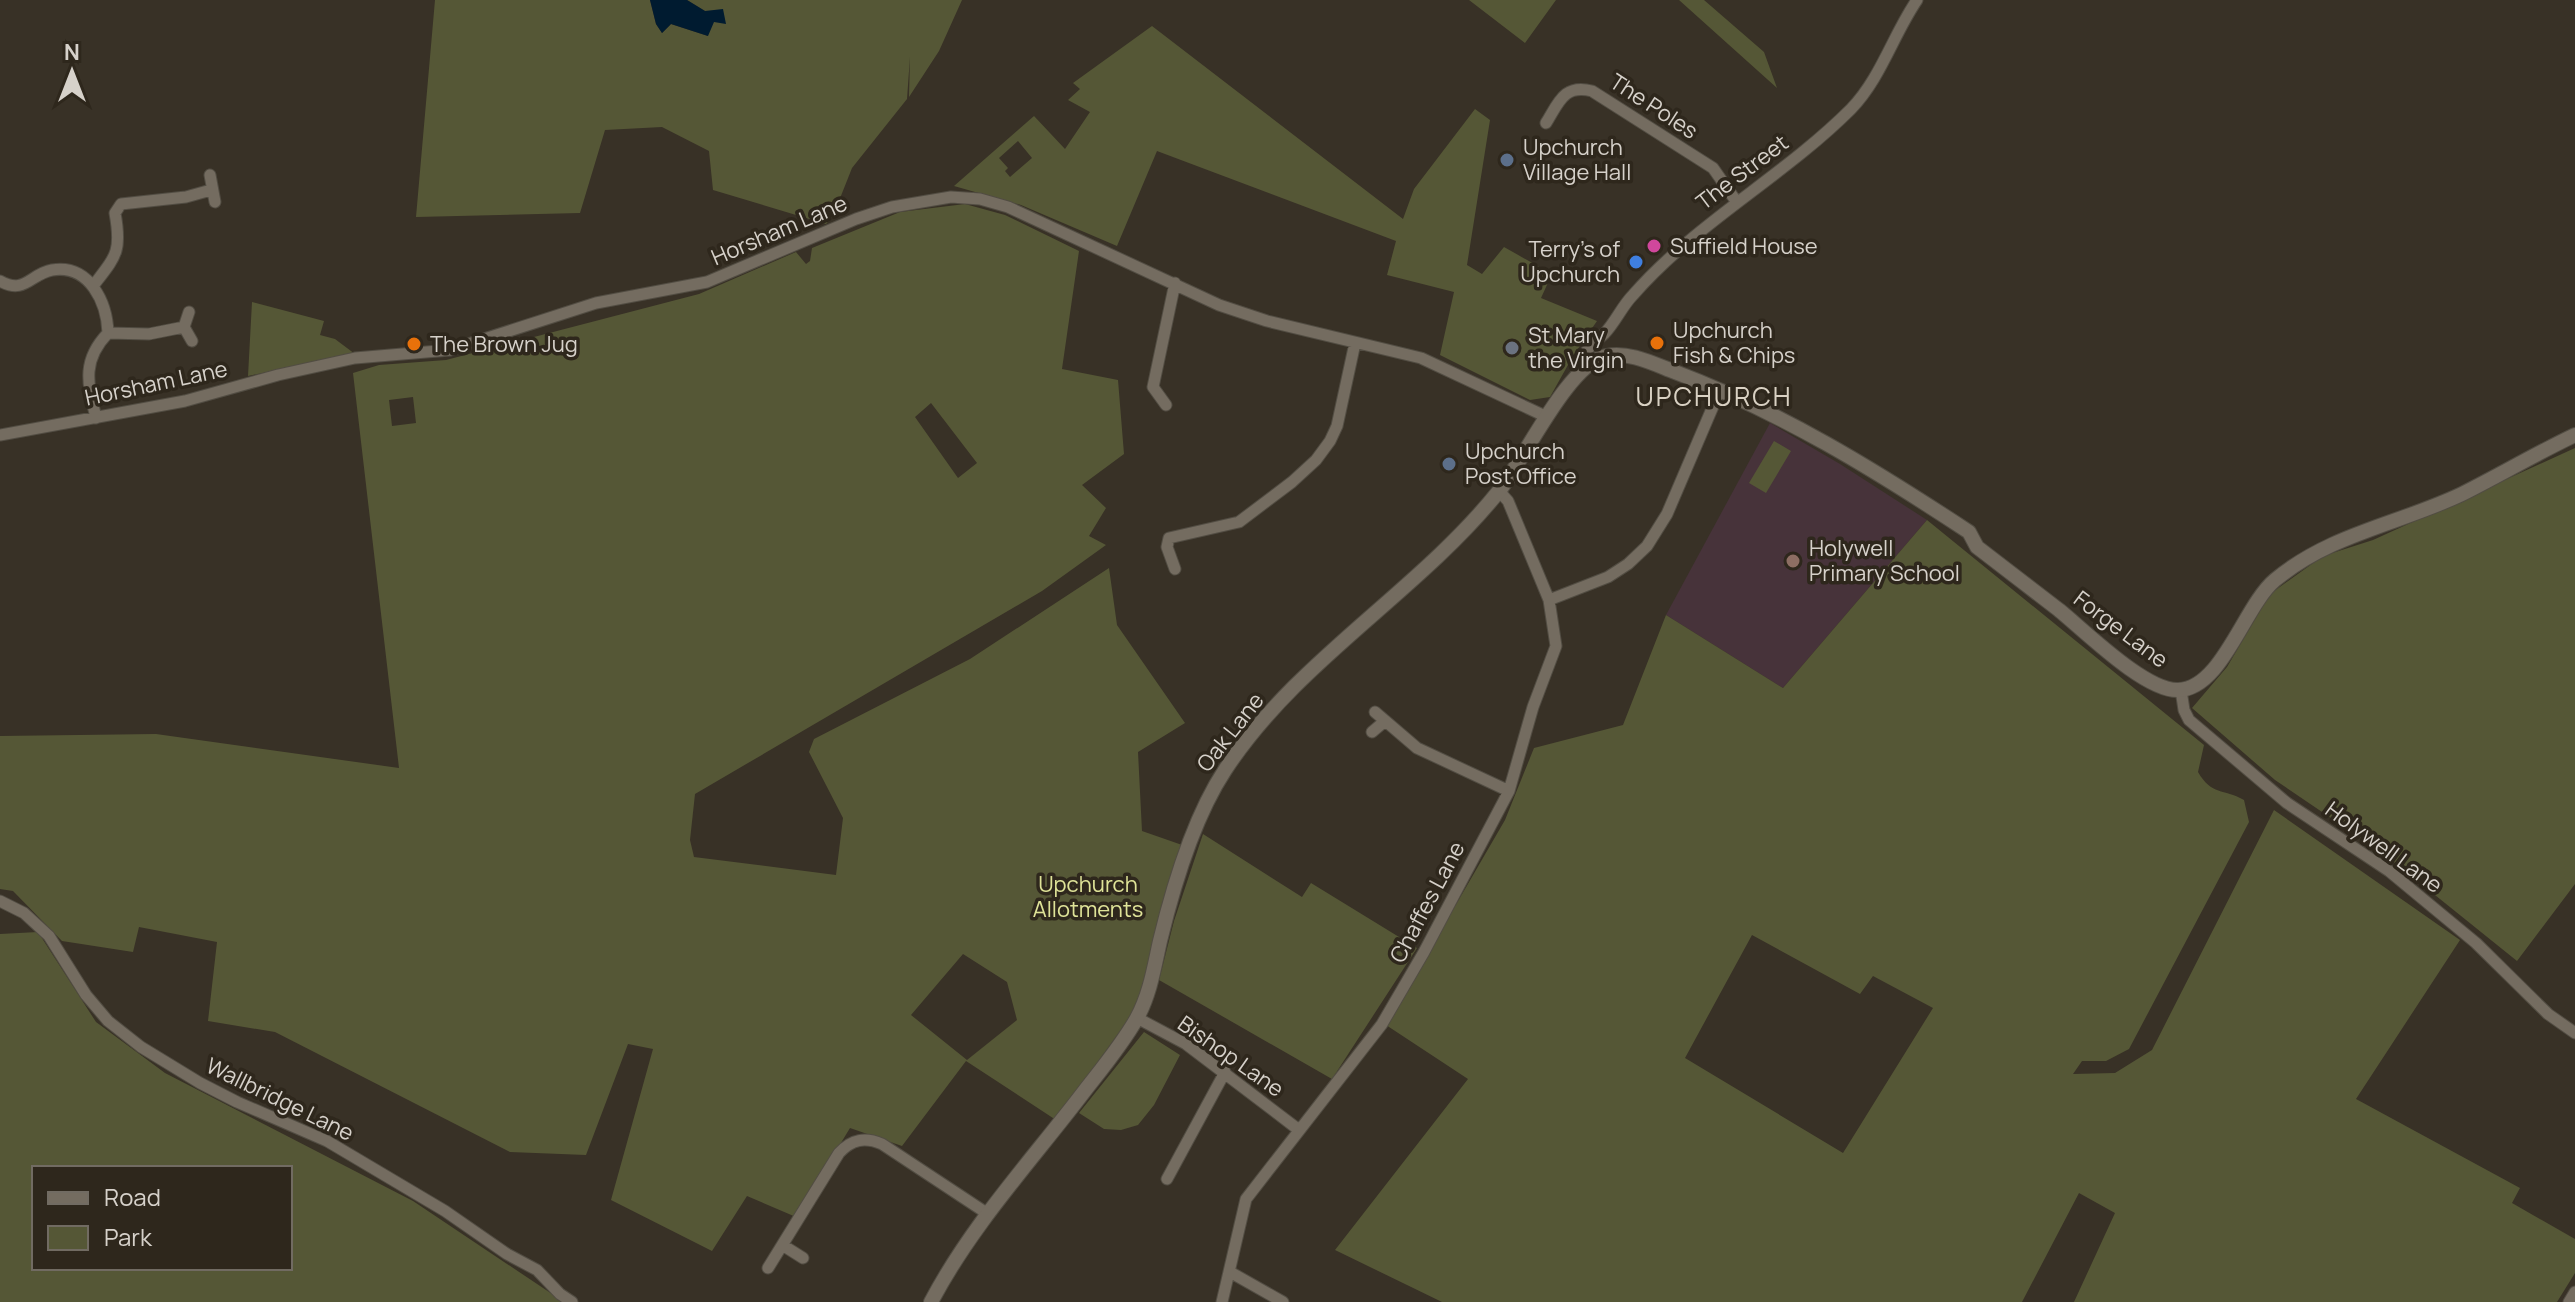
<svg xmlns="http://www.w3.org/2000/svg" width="2575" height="1302" font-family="Manrope,sans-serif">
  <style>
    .education { fill: #47333a }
    .green { fill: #555736; fill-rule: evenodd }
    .water { fill: #001b30 }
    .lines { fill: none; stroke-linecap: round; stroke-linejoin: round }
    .minor-casing { stroke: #524d43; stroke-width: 13 }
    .tertiary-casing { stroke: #524d43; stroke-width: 16 }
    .minor { stroke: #746c60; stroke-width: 11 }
    .tertiary { stroke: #746c60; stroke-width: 14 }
    .service-dot { fill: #5c6f8a; stroke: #2e271c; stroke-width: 3 }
    .hotel-dot { fill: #d1479c; stroke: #2e271c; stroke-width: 3 }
    .shop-dot { fill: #3f7fe0; stroke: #2e271c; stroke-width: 3 }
    .food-dot { fill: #e8710a; stroke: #2e271c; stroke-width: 3 }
    .worship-dot { fill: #6b7280; stroke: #2e271c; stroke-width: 3 }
    .education-dot { fill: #8d6e63; stroke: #2e271c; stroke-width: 3 }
    .labels { text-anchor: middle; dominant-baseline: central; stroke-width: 7; stroke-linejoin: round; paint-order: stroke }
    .street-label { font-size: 22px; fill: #d6d1ca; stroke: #2e271c }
    .poi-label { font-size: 22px; fill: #d6d1ca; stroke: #2e271c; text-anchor: start }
    .park-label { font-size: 22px; fill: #dfe398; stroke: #2e271c }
    .quarter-label { font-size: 26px; letter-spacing: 2px; fill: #d9d1c3; stroke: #2e271c }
  </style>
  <rect width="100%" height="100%" fill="#383126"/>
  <path class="education" d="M 1770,423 L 1840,464 L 1927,520 L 1783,688 L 1666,615 Z"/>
  <path class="green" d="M 435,0 L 650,0 L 656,24 L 662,33 L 671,24 L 708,36 L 705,11 L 687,0 L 962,0 L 939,51 L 909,97 L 910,57 L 907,99 L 852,168 L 833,216 L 826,224 L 713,190 L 709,151 L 662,127 L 605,130 L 580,213 L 416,217 Z
    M 1469,0 L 1556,0 L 1525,43 Z
    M 1679,0 L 1704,0 L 1764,52 L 1777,88 Z
    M 1152,26 L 1403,219 L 1414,189 L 1475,109 L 1490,120 L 1467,265 L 1482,274 L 1504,247 L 1552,274 L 1541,298 L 1597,321 L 1573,356 L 1550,397 L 1530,400 L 1440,355 L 1454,292 L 1387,275 L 1396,241 L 1157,151 L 1117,246 L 1021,205 L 954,186 L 1034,116 L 1065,149 L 1090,112 L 1068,100 L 1080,89 L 1073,83 ZM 1018,141 L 1032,158 L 1010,177 L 1005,171 L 1008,168 L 999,158 Z
    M 965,204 L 1005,215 L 1079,251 L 1062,369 L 1118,380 L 1124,454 L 1082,485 L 1106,508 L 1089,536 L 1106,545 L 1042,591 L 695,794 L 690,840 L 694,857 L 836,875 L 843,818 L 809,752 L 814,739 L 970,659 L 1109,568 L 1117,625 L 1185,723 L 1138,752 L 1142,831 L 1185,846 L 1147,977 L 1133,1013 L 1056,1120 L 966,1061 L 902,1146 L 850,1128 L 796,1217 L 747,1196 L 712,1251 L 611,1200 L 653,1049 L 628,1044 L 586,1155 L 510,1152 L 275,1032 L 208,1021 L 217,942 L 139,927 L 133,952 L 62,941 L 13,891 L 0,889 L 0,736 L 156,734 L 399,768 L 353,373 L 379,365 L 446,360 L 699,294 L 796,252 L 806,264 L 810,261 L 812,248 L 900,212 ZM 413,397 L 416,423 L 392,426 L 389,400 ZM 931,403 L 977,463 L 958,478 L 915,417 ZM 963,954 L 1007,982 L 1017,1020 L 967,1060 L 911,1015 Z
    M 252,302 L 324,321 L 320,335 L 335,339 L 355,354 L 248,376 Z
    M 1774,441 L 1791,451 L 1766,493 L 1749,483 Z
    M 2575,448 L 2575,884 L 2517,961 L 2384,854 L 2275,780 L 2192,708 L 2227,667 L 2270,594 L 2323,556 L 2373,540 Z
    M 1927,520 L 2204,745 L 2198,772 C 2212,796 2223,788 2244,800 L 2249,822 L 2129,1049 L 2106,1061 L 2082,1061 L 2073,1074 L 2115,1073 L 2152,1050 L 2274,810 L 2460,940 L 2356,1099 L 2520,1188 L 2512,1203 L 2575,1239 L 2575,1273 L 2557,1302 L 2074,1302 L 2115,1213 L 2079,1193 L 2022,1302 L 1442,1302 L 1335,1250 L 1468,1079 L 1386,1025 L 1505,820 L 1534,748 L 1623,725 L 1666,615 L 1783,688 ZM 1752,935 L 1860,994 L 1873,976 L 1933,1008 L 1843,1153 L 1685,1058 Z
    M 1203,834 L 1302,897 L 1311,883 L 1417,948 L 1332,1079 L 1159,980 L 1174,921 Z
    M 38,932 L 96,1022 L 165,1073 L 413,1201 L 564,1302 L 0,1302 L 0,934 ZM 34,1168 L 290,1168 L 290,1268 L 34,1268 Z
    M 1144,1032 L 1180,1055 L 1154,1105 L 1138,1125 L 1121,1130 L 1104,1129 L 1079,1113 Z"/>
  <path class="water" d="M 650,0 L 687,0 L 705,11 L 723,9 L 726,24 L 714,22 L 708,36 L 671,24 L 662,33 L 656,24 Z"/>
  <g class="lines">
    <g class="minor-casing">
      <path id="minor" d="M 1546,123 C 1559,102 1564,84 1592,91 L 1713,168 L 1736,201
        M 210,175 L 215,202
        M 0,281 C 25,295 30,274 52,270 C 90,264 107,303 108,333 C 81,361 88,384 96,418
        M 93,286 C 116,256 122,252 115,213 L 121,204 L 186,197 L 211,190
        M 189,312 L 184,327 L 192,341
        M 108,333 L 149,334 L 184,327
        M 1582,368 C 1581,351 1593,344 1604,334 C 1615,323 1622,306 1633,295 C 1697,222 1783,177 1851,109 C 1881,78 1893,35 1917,0
        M 1166,405 L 1153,387 L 1175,283
        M 0,435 L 185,401 L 278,375 L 355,358 L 450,350 L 596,303 L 707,282 L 856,219 L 892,207 L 951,197 L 980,199 L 1008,207 L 1219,305 L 1267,321 L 1421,358 L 1547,417
        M 1175,569 L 1167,547 L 1169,538 L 1239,522 L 1292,482 L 1316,460 L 1330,441 L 1337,426 L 1355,343
        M 1549,600 L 1608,577 L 1628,564 L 1647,546 L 1667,514 L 1720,390
        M 2181,690 L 2184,710 L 2189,720 L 2287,803 L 2389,871 L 2476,943 L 2548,1014 L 2575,1033
        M 1375,712 L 1417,748 L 1509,791
        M 1372,732 L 1385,721
        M 0,901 L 24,913 L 49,936 L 86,995 L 108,1021 L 141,1047 L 200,1083 L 237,1102 L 327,1141 L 445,1211 L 507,1254 L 537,1270 L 560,1294 L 572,1302
        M 1137,1018 L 1186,1044 L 1299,1130
        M 1167,1179 L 1225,1072
        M 784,1246 L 803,1258
        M 768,1268 L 839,1153 C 852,1139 865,1137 882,1144 L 988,1214
        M 1230,1272 L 1283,1302
        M 1222,1302 L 1246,1199 L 1382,1024 L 1424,952 L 1509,791 L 1533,707 L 1556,646 L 1549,600 L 1508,501 L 1499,491
        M 2569,1302 L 2575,1292"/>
    </g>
    <g class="tertiary-casing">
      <path id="tertiary" d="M 931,1302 C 972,1224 1033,1159 1086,1089 C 1104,1066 1123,1043 1137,1018 C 1150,994 1154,968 1160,941 C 1173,887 1194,817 1225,770 C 1296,661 1418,592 1499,491 C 1524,460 1568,364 1606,356 C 1629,351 1654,364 1675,372 C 1781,412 1875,470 1969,532 L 1977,547 C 2004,568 2032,589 2059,610 C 2085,631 2145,691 2178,690 C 2222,689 2244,606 2275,580 C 2330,534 2399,524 2462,494 C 2500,475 2537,453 2575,435"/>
    </g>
    <use href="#minor" class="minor"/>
    <use href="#tertiary" class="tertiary"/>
  </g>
  <g class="service-dot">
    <circle cx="1507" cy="160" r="8"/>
    <circle cx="1449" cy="464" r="8"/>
  </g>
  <circle class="hotel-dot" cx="1654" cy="246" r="8"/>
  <circle class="shop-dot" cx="1636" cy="262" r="8"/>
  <g class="food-dot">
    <circle cx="1657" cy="343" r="8"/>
    <circle cx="414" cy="344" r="8"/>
  </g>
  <circle class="worship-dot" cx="1512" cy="348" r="8"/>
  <circle class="education-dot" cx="1793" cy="561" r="8"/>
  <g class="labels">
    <g class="street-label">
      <text transform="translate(1654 106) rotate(33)">The Poles</text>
      <text transform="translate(1742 172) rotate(-37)">The Street</text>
      <text transform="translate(779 230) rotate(-23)">Horsham Lane</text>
      <text transform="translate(156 383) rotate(-12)">Horsham Lane</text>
      <text transform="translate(2121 629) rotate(37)">Forge Lane</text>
      <text transform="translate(1230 732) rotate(-52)">Oak Lane</text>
      <text transform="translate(2384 847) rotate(36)">Holywell Lane</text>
      <text transform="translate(1427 902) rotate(-62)">Chaffes Lane</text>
      <text transform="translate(1231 1056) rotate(35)">Bishop Lane</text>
      <text transform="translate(280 1099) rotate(26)">Wallbridge Lane</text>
    </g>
    <g class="poi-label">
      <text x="1523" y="147">Upchurch<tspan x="1523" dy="25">Village Hall</tspan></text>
      <text x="1670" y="246">Suffield House</text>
      <text x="1620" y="249" text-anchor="end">Terry's of<tspan x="1620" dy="25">Upchurch</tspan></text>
      <text x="1673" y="330">Upchurch<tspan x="1673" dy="25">Fish &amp; Chips</tspan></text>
      <text x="1528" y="335">St Mary<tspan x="1528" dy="25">the Virgin</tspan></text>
      <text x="430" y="344">The Brown Jug</text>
      <text x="1465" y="451">Upchurch<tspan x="1465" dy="25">Post Office</tspan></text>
      <text x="1809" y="548">Holywell<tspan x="1809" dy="25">Primary School</tspan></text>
    </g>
    <g class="park-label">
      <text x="1088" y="884">Upchurch<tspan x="1088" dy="25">Allotments</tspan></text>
    </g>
    <g class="quarter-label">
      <text x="1714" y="396">UPCHURCH</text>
    </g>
  </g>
  <rect x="32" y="1166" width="260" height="104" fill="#2e271c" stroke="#716b62" stroke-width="2"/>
  <rect x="48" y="1192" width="40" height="12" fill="#746c60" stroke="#716b62" stroke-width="2"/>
  <text x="104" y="1206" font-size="24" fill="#d6d1ca">Road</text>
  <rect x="48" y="1226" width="40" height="24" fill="#555736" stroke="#716b62" stroke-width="2"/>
  <text x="104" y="1246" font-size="24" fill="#d6d1ca">Park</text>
  <g transform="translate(72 72)" stroke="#2e271c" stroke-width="6" paint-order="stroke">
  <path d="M0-6L14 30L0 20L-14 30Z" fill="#d6d1ca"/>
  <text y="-12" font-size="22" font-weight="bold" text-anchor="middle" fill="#d6d1ca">N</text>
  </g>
</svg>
